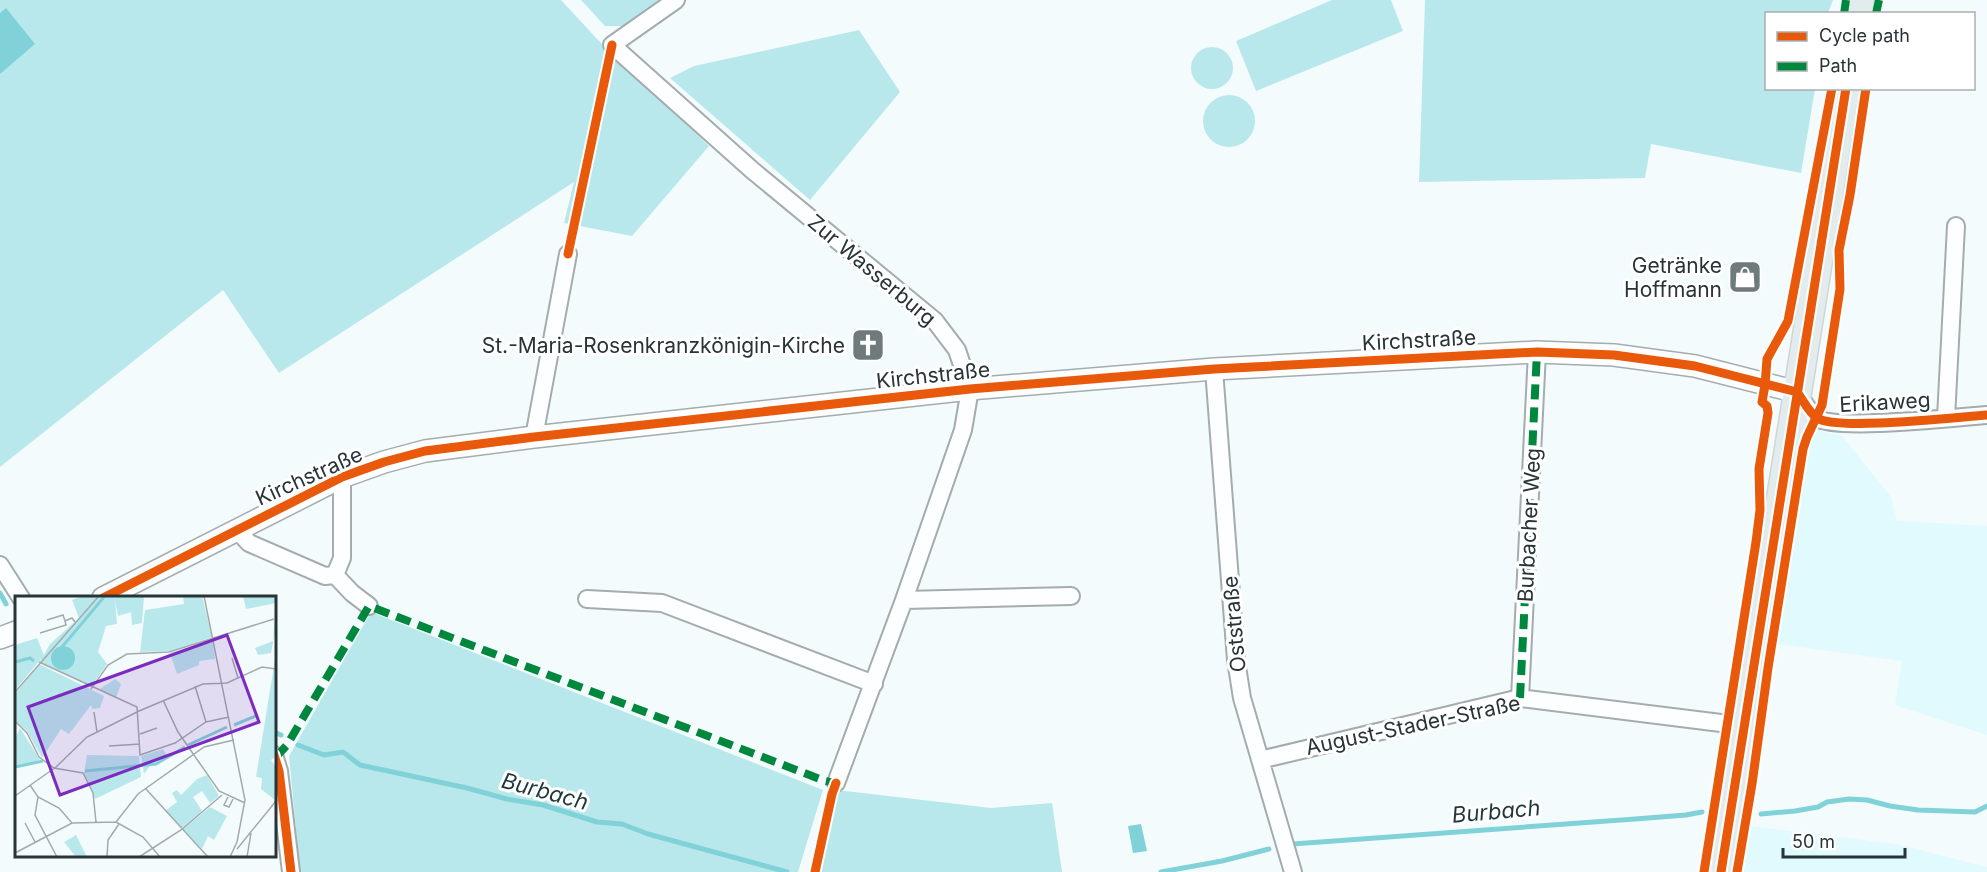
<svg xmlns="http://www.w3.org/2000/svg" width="1987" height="872" font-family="Inter,sans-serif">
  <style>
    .built { fill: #e0fafd }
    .green { fill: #b9e8ec }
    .water { fill: #80d2d8 }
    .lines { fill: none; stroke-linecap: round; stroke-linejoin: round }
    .stream { stroke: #80d2d8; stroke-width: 5 }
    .minor-casing { stroke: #a4acad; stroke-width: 20 }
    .tertiary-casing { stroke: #a4acad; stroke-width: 24 }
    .primary-casing { stroke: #d0d5d6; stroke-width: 30 }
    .minor { stroke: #fdfeff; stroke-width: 16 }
    .tertiary { stroke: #fdfeff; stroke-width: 21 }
    .primary { stroke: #e2eced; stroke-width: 27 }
    .quiet { stroke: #00873e; stroke-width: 8; stroke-dasharray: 15 8; stroke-linecap: butt }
    .cycleway-casing { stroke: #fff; stroke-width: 13 }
    .cycleway { stroke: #e8590c; stroke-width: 9 }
    .labels { text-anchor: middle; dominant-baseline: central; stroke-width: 6; stroke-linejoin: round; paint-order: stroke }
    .poi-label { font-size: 21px; fill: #283435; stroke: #fff; text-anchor: end }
    .street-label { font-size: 21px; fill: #283435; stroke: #fff }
    .water-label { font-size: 22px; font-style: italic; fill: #1f383a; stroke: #fff }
    .inset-river { fill: none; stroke: #80d2d8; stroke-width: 3 }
    .inset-road { fill: none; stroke: #a2abac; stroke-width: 1.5 }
    .view { fill: #7b2cbf; fill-opacity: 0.15; stroke: #7b2cbf; stroke-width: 3 }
    .inset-edge { fill: none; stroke: #283435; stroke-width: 3 }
  </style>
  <rect width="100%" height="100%" fill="#f4fbfc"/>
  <path class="built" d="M 1816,430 L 1842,436 L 1891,497 L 1897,521 L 1987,526 L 1987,735 L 1895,705 L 1902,661 L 1778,644 L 1810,440 Z
    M 1750,826 L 1896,844 L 1987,867 L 1987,872 L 1743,872 Z"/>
  <path class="green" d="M 0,0 L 561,0 L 598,40 L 709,146 L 632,236 L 564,223 L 574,182 L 279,373 L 223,290 L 0,467 Z
    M 581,0 L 662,0 L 625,26 L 605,26 Z
    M 1332,0 L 1391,0 L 1403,31 L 1256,91 L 1236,41 Z
    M 1425,0 L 1833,0 L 1828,13 L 1766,14 L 1766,88 L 1815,89 L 1801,173 L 1651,144 L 1645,178 L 1419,182 Z
    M 859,30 L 900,92 L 810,200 L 670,78 L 694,66 Z
    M1191 68a21 21 0 1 1 42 0a21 21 0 1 1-42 0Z
    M1203 121a26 26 0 1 1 52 0a26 26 0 1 1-52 0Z
    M 371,612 L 823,790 L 798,872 L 300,872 L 289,756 Z
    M 837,790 L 991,808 L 1052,803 L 1062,872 L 821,872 Z"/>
  <path class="water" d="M 6,8 L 35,44 L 0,74 L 0,13 Z
    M 1141,824 L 1147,851 L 1133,853 L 1128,826 Z"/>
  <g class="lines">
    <path class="stream" d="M 0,593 L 6,604
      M 274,732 L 281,735
      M 298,745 L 324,755 L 343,752 L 360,765 L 467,788 L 507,799 L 543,805 L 597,822 L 622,824 L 648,834 L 787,872
      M 1761,814 L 1795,811 L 1818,807 L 1827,802 L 1849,799 L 1867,800 L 1890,806 L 1918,810 L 1975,812 L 1987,806
      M 1293,844 L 1635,819 L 1686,815 L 1702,812
      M 1161,872 L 1222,861 L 1269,849"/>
    <g class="minor-casing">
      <path id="minor" d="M 676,0 L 612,45 L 752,170 L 935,321 L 957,350 L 970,389 L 963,430 L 904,600 L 836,783
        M 1214,369 L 1236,660 L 1242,698 L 1293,872
        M 1797,392 C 1803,400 1809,413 1817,418 C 1836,431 1957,417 1987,415
        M 1946,418 L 1956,226
        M 534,437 L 568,254
        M 236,529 L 249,543 L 325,576 L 335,575
        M 0,565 L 21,598
        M 335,575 L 342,558 L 342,477
        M 335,575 L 352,593 L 369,606
        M 587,599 L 662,603 L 874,684
        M 904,600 L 1071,596
        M 1520,698 L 1537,352
        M 274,755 L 279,771 L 291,872
        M 1260,760 L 1520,698 L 1745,726"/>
    </g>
    <g class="tertiary-casing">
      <path id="tertiary" d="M 103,598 L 342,477 L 384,462 L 425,451 L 534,437 L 970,389 L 1214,369 L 1537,352 L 1614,355 L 1695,366 L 1797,392
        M 0,638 L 16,632"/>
    </g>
    <g class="primary-casing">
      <path id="primary" d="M 1858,14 L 1860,0
        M 1721,872 L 1846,88"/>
    </g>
    <use href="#minor" class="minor"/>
    <use href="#tertiary" class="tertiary"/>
    <use href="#primary" class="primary"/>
    <path class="quiet" d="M 1844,14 L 1846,0
      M 1876,14 L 1879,0
      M 1520,698 L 1537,352
      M 276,757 L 287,745 L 369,606 L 825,781 L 836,783"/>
    <g class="cycleway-casing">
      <path id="cycleway" d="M 568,254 L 612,45
        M 1797,392 C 1803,400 1809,413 1817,418 C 1836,431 1957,417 1987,415
        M 103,598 L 342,477 L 384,462 L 425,451 L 534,437 L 970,389 L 1214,369 L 1537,352 L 1614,355 L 1695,366 L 1797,392
        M 274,755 L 279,771 L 291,872
        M 815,872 L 832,794 L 836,783
        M 1704,872 L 1756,542 L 1760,510 L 1759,469 L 1768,413 L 1767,406 L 1762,402 L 1765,385 L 1767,359 L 1788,321 L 1832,88
        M 1721,872 L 1846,88
        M 1737,872 L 1752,784 L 1768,668 L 1803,449 L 1807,437 L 1822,405 L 1840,289 L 1839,250 L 1850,195 L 1866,88"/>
    </g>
    <use href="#cycleway" class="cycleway"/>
  </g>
  <defs>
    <g id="shop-square" transform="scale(1.725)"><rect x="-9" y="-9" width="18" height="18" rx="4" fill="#6f7a7b" stroke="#fff"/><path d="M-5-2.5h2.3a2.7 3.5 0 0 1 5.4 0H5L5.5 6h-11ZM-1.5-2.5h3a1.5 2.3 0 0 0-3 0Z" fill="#fff"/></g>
    <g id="church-square" transform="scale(1.725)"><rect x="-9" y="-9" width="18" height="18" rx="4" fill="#6f7a7b" stroke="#fff"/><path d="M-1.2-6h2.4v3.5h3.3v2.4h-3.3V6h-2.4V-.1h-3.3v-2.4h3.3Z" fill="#fff"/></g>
  </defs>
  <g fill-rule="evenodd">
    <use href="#shop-square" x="1745" y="277"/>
    <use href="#church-square" x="868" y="345"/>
  </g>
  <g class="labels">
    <g class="poi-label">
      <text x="1722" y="265">Getränke<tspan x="1722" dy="24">Hoffmann</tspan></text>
      <text x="845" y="345">St.-Maria-Rosenkranzkönigin-Kirche</text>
    </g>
    <g class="street-label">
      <text transform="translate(872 270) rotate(40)">Zur Wasserburg</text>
      <text transform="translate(1419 340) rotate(-3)">Kirchstraße</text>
      <text transform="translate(933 375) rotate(-6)">Kirchstraße</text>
      <text transform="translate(1885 402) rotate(-3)">Erikaweg</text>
      <text transform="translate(309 476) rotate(-24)">Kirchstraße</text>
      <text transform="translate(1529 525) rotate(-87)">Burbacher Weg</text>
      <text transform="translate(1234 624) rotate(-95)">Oststraße</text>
      <text transform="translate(1413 725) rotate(-12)">August-Stader-Straße</text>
    </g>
    <g class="water-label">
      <text transform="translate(545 791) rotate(15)">Burbach</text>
      <text transform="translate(1496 811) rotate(-5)">Burbach</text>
    </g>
  </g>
  <g transform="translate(15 596)">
    <rect width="261" height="261" fill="#f4fbfc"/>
    <path d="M 68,0 L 129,0 L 127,27 L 117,29 L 116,16 L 103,20 L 100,4 L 102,28 L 91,30 L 83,56 L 92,68 L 76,91 L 25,66 L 27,62 L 0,94 L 0,49 L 22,42 L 29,59 L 35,48 L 64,22 L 57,4 ZM 168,0 L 187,0 L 197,41 L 155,55 L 125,56 L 130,14 L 169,8 ZM 228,0 L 261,0 L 261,30 L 256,57 L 243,59 L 240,52 L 258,45 L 261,7 L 231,13 ZM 197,44 L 200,63 L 184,65 L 184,69 L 162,78 L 155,57 ZM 261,57 L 261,160 L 256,164 L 261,171 L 260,204 L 246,193 L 247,182 L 241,181 ZM 24,68 L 89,100 L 85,112 L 77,113 L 76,109 L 54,138 L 46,133 L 27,162 L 12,135 L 0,124 L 0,98 ZM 100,83 L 106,88 L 101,102 L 85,93 ZM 5,132 L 25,164 L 0,171 L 0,142 ZM 148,153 L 152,160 L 158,160 L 135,170 L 129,178 L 126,160 ZM 72,159 L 124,160 L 126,181 L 80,203 L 69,177 ZM 192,179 L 204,200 L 195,207 L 187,195 L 178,201 L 187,215 L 167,232 L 150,215 L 162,206 L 157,197 L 162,194 L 166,199 L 182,183 ZM 195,211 L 212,220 L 199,244 L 193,240 L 187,253 L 168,233 ZM 61,239 L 72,261 L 61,261 L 49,246 Z" fill="#b9e8ec"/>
    <path d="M36 62a12 12 0 1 1 24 0a12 12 0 1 1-24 0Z" fill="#80d2d8"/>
    <path class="inset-river" d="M 47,51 L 89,1M 0,66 L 15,62 L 19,65M 219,129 L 243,119M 173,149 L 212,131M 0,171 L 28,165M 70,175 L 141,168 L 170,151"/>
    <path class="inset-road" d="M 189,0 L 230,204 L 222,246 L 215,261M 32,24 L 48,19 L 50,25M 25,37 L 51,29 L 50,25 L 57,22 L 60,26M 217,62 L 223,82M 24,66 L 122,111 L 125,159 L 160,147 L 191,126 L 214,121M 180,90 L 191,126M 76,93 L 93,69 L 112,58 L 154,56 L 259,23M 0,96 L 84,0M 148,104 L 163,136 L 204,195 L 230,207M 79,116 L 82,136M 0,125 L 12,137 L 24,161 L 39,172 L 68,177 L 78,197 L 81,226M 125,138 L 142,132M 94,150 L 125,148M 15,189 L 23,201 L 44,212 L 57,227M 131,193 L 193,261M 0,200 L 41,171 L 72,141 L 124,115 L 188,88 L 212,87 L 247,71 L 261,73M 23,201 L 20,219 L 42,261M 213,201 L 209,209 L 214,211 L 218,203M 101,226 L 123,198 L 189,151 L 219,144M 10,227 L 20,246M 222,253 L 261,205M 0,257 L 57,227 L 101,226 L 128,241 L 145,261M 92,261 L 93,244 L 104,228M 124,261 L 166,234 L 207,199M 232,261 L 236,237"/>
    <path class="view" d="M 212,39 L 244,126 L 45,199 L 13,111 Z"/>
    <rect width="261" height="261" class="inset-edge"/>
  </g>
  <rect x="1765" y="12" width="210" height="78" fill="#ffffff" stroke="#a9aeae" stroke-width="1.5"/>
  <rect x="1777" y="32" width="30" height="9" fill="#e8590c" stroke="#a9aeae" stroke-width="1.5"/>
  <text x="1819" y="42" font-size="18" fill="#283435">Cycle path</text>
  <rect x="1777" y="62" width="30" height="9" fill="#00873e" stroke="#a9aeae" stroke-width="1.5"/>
  <text x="1819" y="72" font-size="18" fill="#283435">Path</text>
  <path d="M1783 848v9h122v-9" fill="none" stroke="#283435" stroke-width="3"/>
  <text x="1792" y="848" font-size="18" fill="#283435" stroke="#ffffff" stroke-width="4.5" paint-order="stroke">50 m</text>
</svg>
